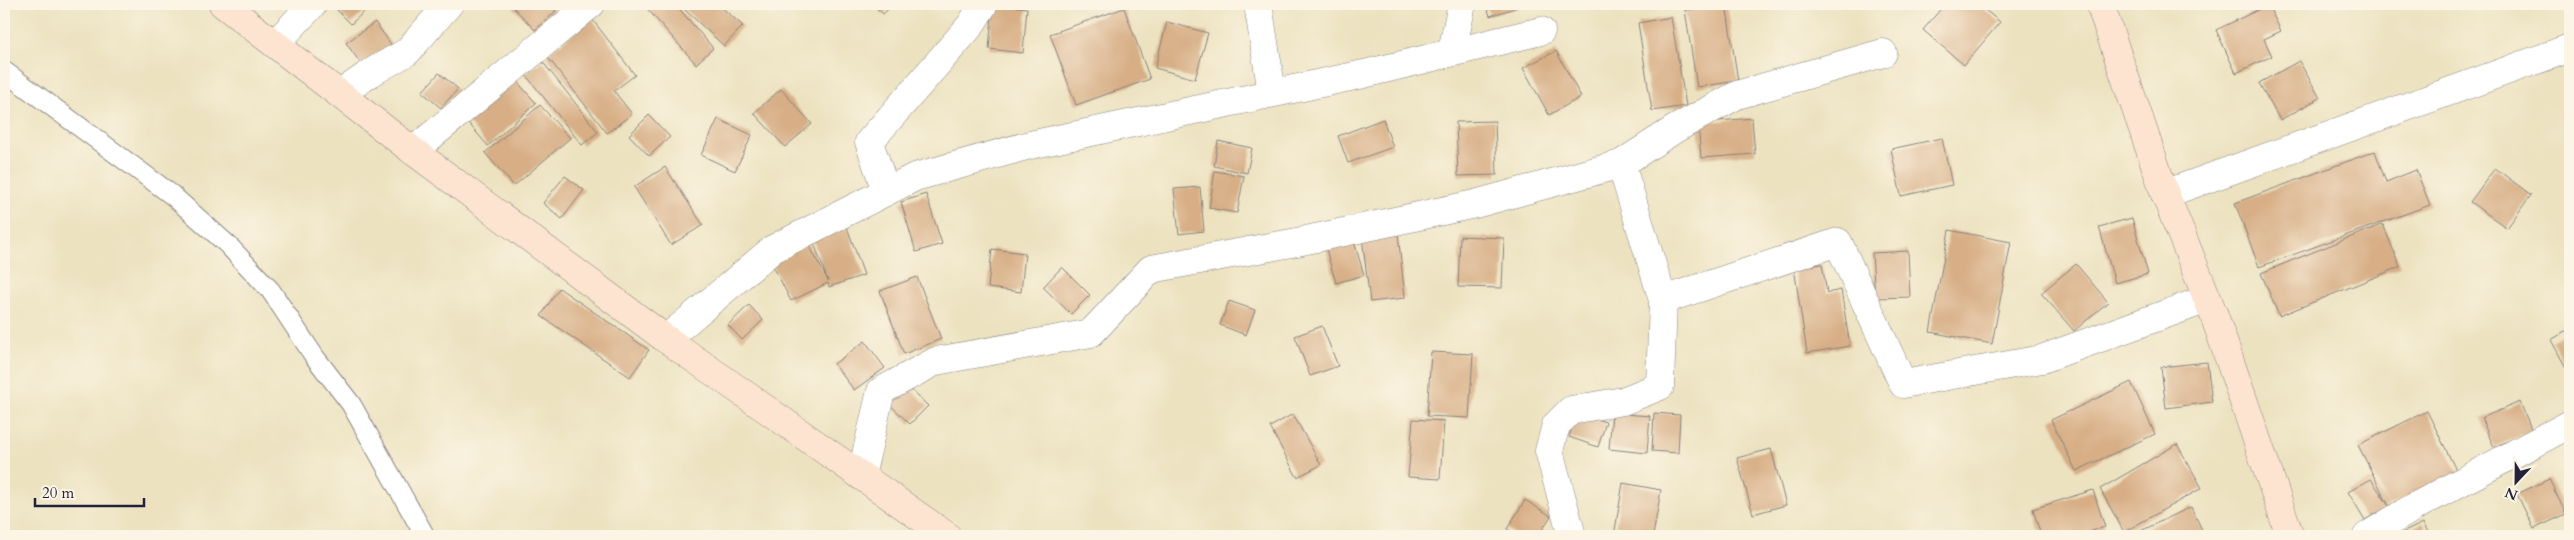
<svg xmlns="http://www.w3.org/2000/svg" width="2574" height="540" font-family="Cardo,serif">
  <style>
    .building { fill: #d7ae85 }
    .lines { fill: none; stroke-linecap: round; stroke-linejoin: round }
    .lane-casing { stroke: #87827e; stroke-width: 21 }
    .street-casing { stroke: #87827e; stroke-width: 29 }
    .secondary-casing { stroke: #87827e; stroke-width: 29 }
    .lane { stroke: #fff; stroke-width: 19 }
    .street { stroke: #fff; stroke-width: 28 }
    .secondary { stroke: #fde4d1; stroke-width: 28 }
  </style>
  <rect width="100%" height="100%" fill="#fcf5e5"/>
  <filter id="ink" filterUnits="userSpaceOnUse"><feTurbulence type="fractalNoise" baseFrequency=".02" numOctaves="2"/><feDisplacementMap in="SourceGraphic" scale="10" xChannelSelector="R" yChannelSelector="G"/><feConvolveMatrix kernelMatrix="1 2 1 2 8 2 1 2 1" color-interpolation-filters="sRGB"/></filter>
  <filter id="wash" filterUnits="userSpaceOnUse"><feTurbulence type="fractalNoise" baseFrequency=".0096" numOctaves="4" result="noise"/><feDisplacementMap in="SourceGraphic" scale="20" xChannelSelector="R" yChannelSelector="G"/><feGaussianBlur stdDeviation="1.12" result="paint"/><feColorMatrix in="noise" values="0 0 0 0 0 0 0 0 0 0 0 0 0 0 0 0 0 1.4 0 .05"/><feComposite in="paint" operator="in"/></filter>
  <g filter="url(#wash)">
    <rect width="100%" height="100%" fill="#ece2c0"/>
    <g id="blocks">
      <path class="building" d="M 331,4 L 372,4 L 351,24 Z
        M 510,4 L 549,4 L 556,11 L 535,30 Z
        M 643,4 L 675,4 L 713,48 L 696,64 Z
        M 691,4 L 718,4 L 743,26 L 724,46 L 685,10 Z
        M 873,4 L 894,4 L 883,14 Z
        M 993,4 L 1027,8 L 1023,53 L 989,49 Z
        M 1486,4 L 1517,4 L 1518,7 L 1490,16 Z
        M 1726,4 L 1738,81 L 1697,87 L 1685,10 Z
        M 1945,4 L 1978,4 L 2000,22 L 1964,65 L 1923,30 Z
        M 2268,5 L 2281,31 L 2264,39 L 2272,56 L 2236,73 L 2216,30 Z
        M 1124,8 L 1150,79 L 1076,105 L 1050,34 Z
        M 1671,17 L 1686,106 L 1652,111 L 1638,23 Z
        M 592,19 L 635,75 L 614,91 L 632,114 L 607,133 L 546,55 Z
        M 375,22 L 393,47 L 364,68 L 346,43 Z
        M 1167,22 L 1208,33 L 1195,79 L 1155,68 Z
        M 1556,51 L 1581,97 L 1549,115 L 1523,68 Z
        M 542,61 L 598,132 L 582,145 L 525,74 Z
        M 2299,61 L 2320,98 L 2280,120 L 2259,83 Z
        M 439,73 L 458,89 L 441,108 L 422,92 Z
        M 513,77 L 536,103 L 488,146 L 465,119 Z
        M 781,89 L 812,124 L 785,147 L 754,113 Z
        M 540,105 L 570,138 L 514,186 L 485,153 Z
        M 649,115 L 670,137 L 649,156 L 629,135 Z
        M 1752,118 L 1755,154 L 1701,158 L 1698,123 Z
        M 718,119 L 752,135 L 735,171 L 701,155 Z
        M 1383,119 L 1393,147 L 1348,163 L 1338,136 Z
        M 1495,121 L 1497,175 L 1458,176 L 1456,122 Z
        M 1942,138 L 1952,185 L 1901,196 L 1891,149 Z
        M 1218,141 L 1252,148 L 1247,173 L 1214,166 Z
        M 2375,151 L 2386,182 L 2416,170 L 2430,205 L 2259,267 L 2235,203 Z
        M 665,167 L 703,225 L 671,245 L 634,187 Z
        M 2495,168 L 2531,195 L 2507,228 L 2470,202 Z
        M 1215,171 L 1244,176 L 1237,213 L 1209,208 Z
        M 565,176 L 584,190 L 562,219 L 543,203 Z
        M 1200,187 L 1204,231 L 1179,234 L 1174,189 Z
        M 926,194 L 942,244 L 916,252 L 901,202 Z
        M 2132,218 L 2148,274 L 2115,283 L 2099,227 Z
        M 2383,224 L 2400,267 L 2279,316 L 2261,273 Z
        M 847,227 L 864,275 L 829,287 L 828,283 L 791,301 L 771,262 L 808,243 L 828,281 L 812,238 Z
        M 1949,230 L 2011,242 L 1992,344 L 1930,332 Z
        M 1398,233 L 1405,298 L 1370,302 L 1362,237 Z
        M 1460,236 L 1504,238 L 1502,288 L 1458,287 Z
        M 1353,238 L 1364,275 L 1336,283 L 1325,246 Z
        M 992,249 L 1025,253 L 1021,292 L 988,288 Z
        M 1908,251 L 1910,297 L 1875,298 L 1872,253 Z
        M 1822,264 L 1827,293 L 1841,290 L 1850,346 L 1807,353 L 1794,268 Z
        M 2076,264 L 2108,302 L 2074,331 L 2041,293 Z
        M 1062,267 L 1090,295 L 1071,314 L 1043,287 Z
        M 917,277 L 941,339 L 904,354 L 880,291 Z
        M 559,288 L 649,350 L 630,377 L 541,316 Z
        M 1229,301 L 1255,310 L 1246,335 L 1220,325 Z
        M 749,305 L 763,320 L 742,340 L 728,325 Z
        M 1322,326 L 1338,366 L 1310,376 L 1295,336 Z
        M 2570,329 L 2570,375 L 2551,340 Z
        M 865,341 L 885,368 L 854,390 L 834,364 Z
        M 1431,352 L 1473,354 L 1469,418 L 1427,416 Z
        M 2207,362 L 2212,402 L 2166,408 L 2161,367 Z
        M 903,382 L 928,406 L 910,424 L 885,400 Z
        M 2131,382 L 2155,434 L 2076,471 L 2051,420 Z
        M 2520,402 L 2532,431 L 2494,447 L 2481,418 Z
        M 2427,411 L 2457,472 L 2389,506 L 2358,445 Z
        M 1577,413 L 1606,422 L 1598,447 L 1569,437 Z
        M 1612,413 L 1650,416 L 1647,453 L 1609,449 Z
        M 1654,413 L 1680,415 L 1678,453 L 1652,451 Z
        M 1293,414 L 1321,465 L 1297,477 L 1270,427 Z
        M 1413,419 L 1444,421 L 1440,479 L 1408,477 Z
        M 2177,444 L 2202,488 L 2124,532 L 2100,489 Z
        M 1771,449 L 1786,505 L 1753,514 L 1737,458 Z
        M 2371,479 L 2389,506 L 2365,520 L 2348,492 Z
        M 2549,479 L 2566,514 L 2534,529 L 2517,494 Z
        M 1623,483 L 1661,490 L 1653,536 L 1614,536 Z
        M 2093,490 L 2105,527 L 2076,536 L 2041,536 L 2033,509 Z
        M 1525,500 L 1551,516 L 1538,536 L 1518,536 L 1507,529 Z
        M 2191,507 L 2205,536 L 2130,536 Z
        M 2423,523 L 2430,536 L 2396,536 Z"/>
    </g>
  </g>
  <g filter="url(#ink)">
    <use href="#blocks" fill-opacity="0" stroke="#87827e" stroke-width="1"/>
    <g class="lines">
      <g class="lane-casing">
        <path id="lane" d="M 4,71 L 172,195 L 228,245 L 271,291 L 314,356 L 351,404 L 425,536"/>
      </g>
      <g class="street-casing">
        <path id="street" d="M 1258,4 L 1272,93
          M 275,44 L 313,4
          M 1452,51 L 1462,4
          M 340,94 L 372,72 L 407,52 L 449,4
          M 413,151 L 591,4
          M 886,191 L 869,142 L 970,26 L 984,4
          M 2165,194 L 2570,48
          M 1663,300 L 1838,242 L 1903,384 L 2042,359 L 2207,299
          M 666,339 L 773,249 L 915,177 L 1030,145 L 1364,74 L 1541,31
          M 861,476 L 881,391 L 936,361 L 1091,333 L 1151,269 L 1297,242 L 1475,204 L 1621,164 L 1675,129 L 1737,95 L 1883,53
          M 1572,536 L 1549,451 L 1556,425 L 1571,410 L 1623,401 L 1660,386 L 1663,300 L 1621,164
          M 2367,536 L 2414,507 L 2570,424"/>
      </g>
      <g class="secondary-casing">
        <path id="secondary" d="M 223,4 L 413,151 L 666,339 L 947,536
          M 2100,4 L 2165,194 L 2214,315 L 2290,536"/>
      </g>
      <use href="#lane" class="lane"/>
      <use href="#street" class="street"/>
      <use href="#secondary" class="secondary"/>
    </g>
  </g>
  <rect width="2574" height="540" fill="none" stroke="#fcf5e5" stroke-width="20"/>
  <g transform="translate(2516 482) rotate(202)" stroke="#fcf5e5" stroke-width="4" paint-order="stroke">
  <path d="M0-4L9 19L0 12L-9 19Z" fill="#22223b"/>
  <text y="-8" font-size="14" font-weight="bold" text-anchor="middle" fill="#22223b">N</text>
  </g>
  <path d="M35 498v8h109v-8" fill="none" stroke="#22223b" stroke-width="2.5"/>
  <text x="42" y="498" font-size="15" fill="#22223b" stroke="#fcf5e5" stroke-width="4" paint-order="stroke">20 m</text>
</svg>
